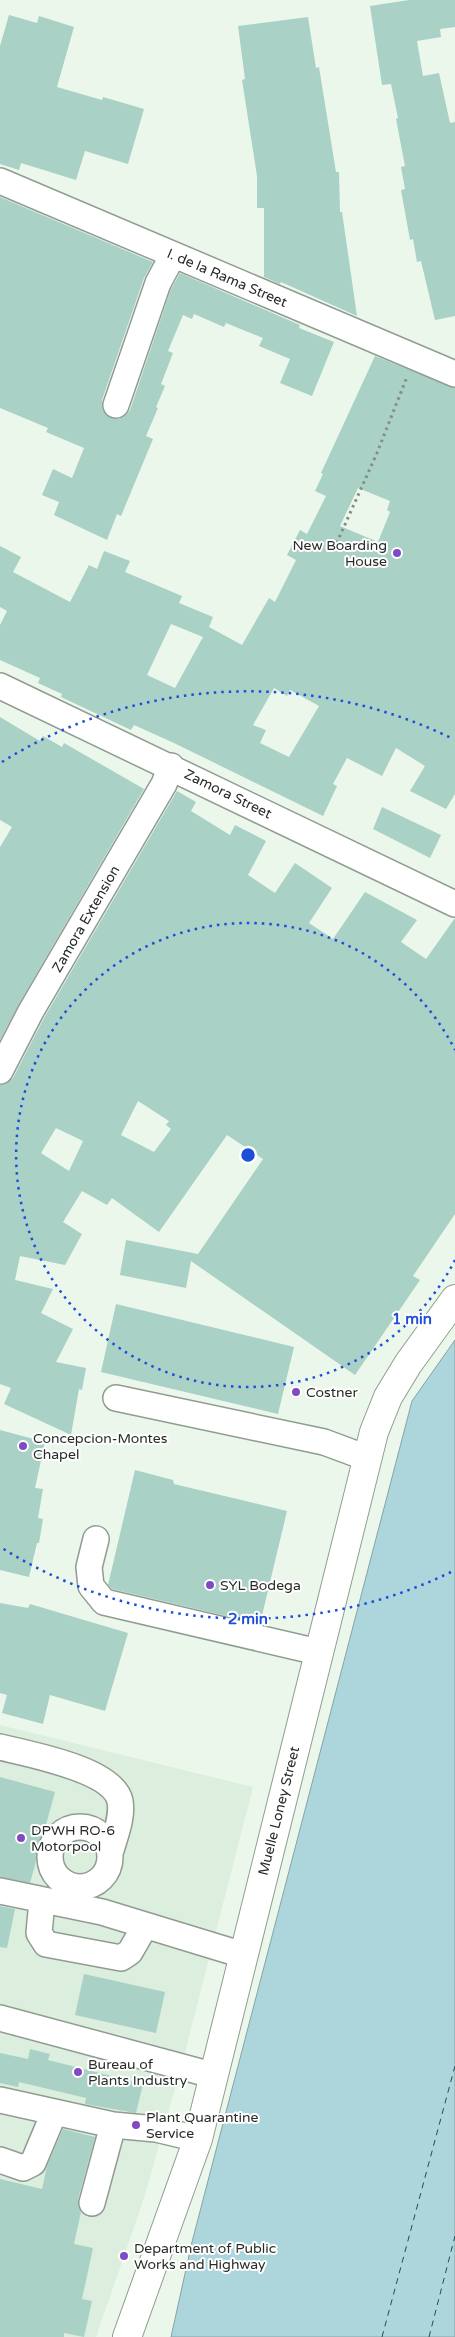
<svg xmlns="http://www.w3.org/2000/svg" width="455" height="2337" font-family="'Varela Round',sans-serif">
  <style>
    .built { fill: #dceedd }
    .water { fill: #add6dc; stroke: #85a3a6 }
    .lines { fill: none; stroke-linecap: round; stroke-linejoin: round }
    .ferry { stroke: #175058; stroke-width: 1; stroke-dasharray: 6 5; stroke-linecap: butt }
    .building { fill: #a9d1c6; fill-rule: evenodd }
    .minor-casing { stroke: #909c91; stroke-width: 28 }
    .major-casing { stroke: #909c91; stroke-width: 30 }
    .path { stroke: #848d84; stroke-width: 3; stroke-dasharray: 2.5 4; stroke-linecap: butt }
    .minor { stroke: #fff; stroke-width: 25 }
    .major { stroke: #fff; stroke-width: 28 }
    .ring { fill: none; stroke: #1d4ed8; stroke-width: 2.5; stroke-dasharray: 2.5 5 }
    .poi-dot { fill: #804bc2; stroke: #fff; stroke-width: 2 }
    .labels { text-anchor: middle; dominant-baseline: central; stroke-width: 4; stroke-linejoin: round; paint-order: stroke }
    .street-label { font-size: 14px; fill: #282d28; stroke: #fff }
    .poi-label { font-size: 14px; fill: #282d28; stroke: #fff; text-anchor: start }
    .centre { fill: #1d4ed8; stroke: #fff; stroke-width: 2.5 }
    .ring-label { font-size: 15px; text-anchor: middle; font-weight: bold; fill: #1d4ed8; stroke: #fff; stroke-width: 4; stroke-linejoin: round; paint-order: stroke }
  </style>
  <rect width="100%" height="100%" fill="#ebf7eb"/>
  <path class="built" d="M 0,1725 L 253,1787 L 183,2060 L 144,2198 L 96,2337 L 0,2337 Z"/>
  <path class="water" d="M 455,1340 L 455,2337 L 171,2337 L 192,2242 L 412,1401 Z"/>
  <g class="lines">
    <path class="ferry" d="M 382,2337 L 455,2066
      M 429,2337 L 455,2236"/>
  </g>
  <path class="building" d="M 409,0 L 455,0 L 455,27 L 440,29 L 441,37 L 417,41 L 423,76 L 439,73 L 450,123 L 455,122 L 455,316 L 435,320 L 421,261 L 417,262 L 413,239 L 410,240 L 401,190 L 405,189 L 401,167 L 405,166 L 396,119 L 398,118 L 391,84 L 382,85 L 370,6 Z
    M 9,15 L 37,23 L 39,16 L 74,27 L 57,87 L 102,100 L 103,97 L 144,109 L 128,164 L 85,151 L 76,180 L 21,163 L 19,170 L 0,164 L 0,46 Z
    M 308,17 L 316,68 L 319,67 L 336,172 L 339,172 L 340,212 L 342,212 L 357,316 L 281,282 L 280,284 L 264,277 L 264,208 L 257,208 L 257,176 L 242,80 L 245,79 L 238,26 Z
    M 0,197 L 153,262 L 144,278 L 102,400 L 102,408 L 106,415 L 111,418 L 119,419 L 126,415 L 130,410 L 171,289 L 180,273 L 300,325 L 299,328 L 334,342 L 312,396 L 280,383 L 290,359 L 259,346 L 263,338 L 226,323 L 224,327 L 194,314 L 192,319 L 183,315 L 168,351 L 173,353 L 161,384 L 165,386 L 156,407 L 158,408 L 146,436 L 153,439 L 121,516 L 117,514 L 107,540 L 54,515 L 59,502 L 42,495 L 53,469 L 72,478 L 84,448 L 46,432 L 48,428 L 0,408 Z
    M 375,356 L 455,388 L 455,794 L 446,809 L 410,791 L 425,766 L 396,748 L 382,776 L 347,758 L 333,784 L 337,786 L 323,816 L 174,743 L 134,725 L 131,730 L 61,697 L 62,694 L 38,683 L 40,678 L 0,660 L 0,625 L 7,611 L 0,607 L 0,546 L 21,557 L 13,572 L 70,602 L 89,565 L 97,569 L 104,551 L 130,561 L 125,572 L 182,596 L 179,603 L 213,617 L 209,627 L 242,645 L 269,598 L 275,602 L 296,560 L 287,555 L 300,530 L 307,534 L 326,496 L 315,491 L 323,474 L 321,473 ZM 358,488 L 390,501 L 387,510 L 390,512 L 378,542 L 340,526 ZM 171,624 L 203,637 L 175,688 L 147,675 ZM 274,688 L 287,696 L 290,690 L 319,706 L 289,757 L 260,743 L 266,730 L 253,725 Z
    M 0,717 L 40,741 L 43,736 L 62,747 L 64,743 L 144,789 L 19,1004 L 0,1040 L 0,847 L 12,827 L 0,820 Z
    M 177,791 L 196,802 L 191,811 L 230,835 L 235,825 L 266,841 L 248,875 L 275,893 L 295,863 L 332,888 L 309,923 L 333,939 L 365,892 L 417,920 L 401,942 L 426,959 L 455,918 L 455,1214 L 413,1276 L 420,1280 L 355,1375 L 191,1261 L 186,1288 L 120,1275 L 126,1240 L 198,1254 L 263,1159 L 227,1135 L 159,1232 L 112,1198 L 107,1205 L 82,1191 L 63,1222 L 82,1234 L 65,1265 L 20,1256 L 15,1280 L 53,1289 L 41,1313 L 73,1329 L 56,1362 L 86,1368 L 82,1390 L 79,1389 L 71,1435 L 4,1404 L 11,1388 L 0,1384 L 0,1085 L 7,1083 L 13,1078 L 44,1018 ZM 138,1101 L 169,1121 L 166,1125 L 171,1129 L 154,1152 L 121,1135 ZM 56,1128 L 83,1141 L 69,1171 L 41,1153 Z
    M 382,807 L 441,835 L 430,858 L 373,829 Z
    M 116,1304 L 294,1347 L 278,1414 L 101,1372 Z
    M 0,1430 L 45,1442 L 35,1488 L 43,1489 L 38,1518 L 43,1519 L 39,1543 L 37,1543 L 29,1577 L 0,1570 Z
    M 135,1470 L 173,1480 L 174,1484 L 287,1511 L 260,1624 L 112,1589 L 108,1585 Z
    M 0,1603 L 28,1608 L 30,1604 L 128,1633 L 105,1711 L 50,1695 L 43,1724 L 2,1713 L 7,1695 L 0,1693 Z
    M 0,1777 L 55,1792 L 30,1883 L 0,1877 Z
    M 0,1906 L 15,1909 L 7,1948 L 0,1947 Z
    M 84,1974 L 165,1992 L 156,2033 L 75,2015 Z
    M 30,2049 L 50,2054 L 48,2060 L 143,2084 L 136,2113 L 85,2104 L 86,2098 L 19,2082 L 18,2087 L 0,2083 L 0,2053 L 28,2059 Z
    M 63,2129 L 95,2137 L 78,2199 L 78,2206 L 81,2212 L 74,2244 L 93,2248 L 82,2299 L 92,2301 L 84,2337 L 64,2333 L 64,2337 L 0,2337 L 0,2179 L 42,2189 L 47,2166 Z"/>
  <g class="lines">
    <g class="minor-casing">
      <path id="minor" d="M 0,181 L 455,374
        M 116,405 L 158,283 L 173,255
        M 0,686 L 455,904
        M 0,1071 L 31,1011 L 164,784 L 171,766
        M 116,1398 L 324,1442 L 367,1458
        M 96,1539 L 89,1567 L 91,1586 L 104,1602 L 318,1652
        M 0,1747 C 28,1754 113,1769 120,1801 C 123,1817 115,1836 111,1850
        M50 1857a30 30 0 1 1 60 0a30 30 0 1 1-60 0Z
        M 0,1891 L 102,1912 L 243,1955
        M 42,1901 L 39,1933 L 46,1944 L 121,1958 L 130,1952 L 145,1926
        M 0,2018 L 212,2075
        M 0,2100 L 113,2125 L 156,2129 L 198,2139
        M 0,2160 L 23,2168 L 33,2163 L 54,2113
        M 92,2203 L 113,2125"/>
    </g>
    <g class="major-casing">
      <path id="major" d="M 127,2337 L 198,2139 L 374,1432 L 388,1397 L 408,1364 L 455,1299"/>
    </g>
    <path class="path" d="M 334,549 L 377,453 L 407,377"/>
    <use href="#minor" class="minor"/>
    <use href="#major" class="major"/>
  </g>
  <g class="ring">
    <path d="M455 1260A232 232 0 1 1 455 1050"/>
    <path d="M451 1572A464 464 0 0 1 2 1548M2 762A464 464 0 0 1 451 738"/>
  </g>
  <g class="poi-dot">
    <circle cx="397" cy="553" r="5"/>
    <circle cx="296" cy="1392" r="5"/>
    <circle cx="23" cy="1446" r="5"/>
    <circle cx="210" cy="1585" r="5"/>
    <circle cx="21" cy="1838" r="5"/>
    <circle cx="78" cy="2072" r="5"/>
    <circle cx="136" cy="2125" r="5"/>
    <circle cx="124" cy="2256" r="5"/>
  </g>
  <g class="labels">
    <g class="street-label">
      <text transform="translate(227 278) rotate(23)">I. de la Rama Street</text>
      <text transform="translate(228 794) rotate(26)">Zamora Street</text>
      <text transform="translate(86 919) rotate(-60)">Zamora Extension</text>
      <text transform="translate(279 1811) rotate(-76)">Muelle Loney Street</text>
    </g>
    <g class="poi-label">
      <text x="387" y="545" text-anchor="end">New Boarding<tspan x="387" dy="16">House</tspan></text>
      <text x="306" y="1392">Costner</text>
      <text x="33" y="1438">Concepcion-Montes<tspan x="33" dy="16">Chapel</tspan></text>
      <text x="220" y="1585">SYL Bodega</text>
      <text x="31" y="1830">DPWH RO-6<tspan x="31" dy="16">Motorpool</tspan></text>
      <text x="88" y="2064">Bureau of<tspan x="88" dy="16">Plants Industry</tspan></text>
      <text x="146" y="2117">Plant Quarantine<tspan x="146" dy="16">Service</tspan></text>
      <text x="134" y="2248">Department of Public<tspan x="134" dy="16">Works and Highway</tspan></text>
    </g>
  </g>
  <circle cx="248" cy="1155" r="8" class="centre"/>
  <g class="ring-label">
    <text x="412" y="1324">1 min</text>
    <text x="248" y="1624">2 min</text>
  </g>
</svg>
